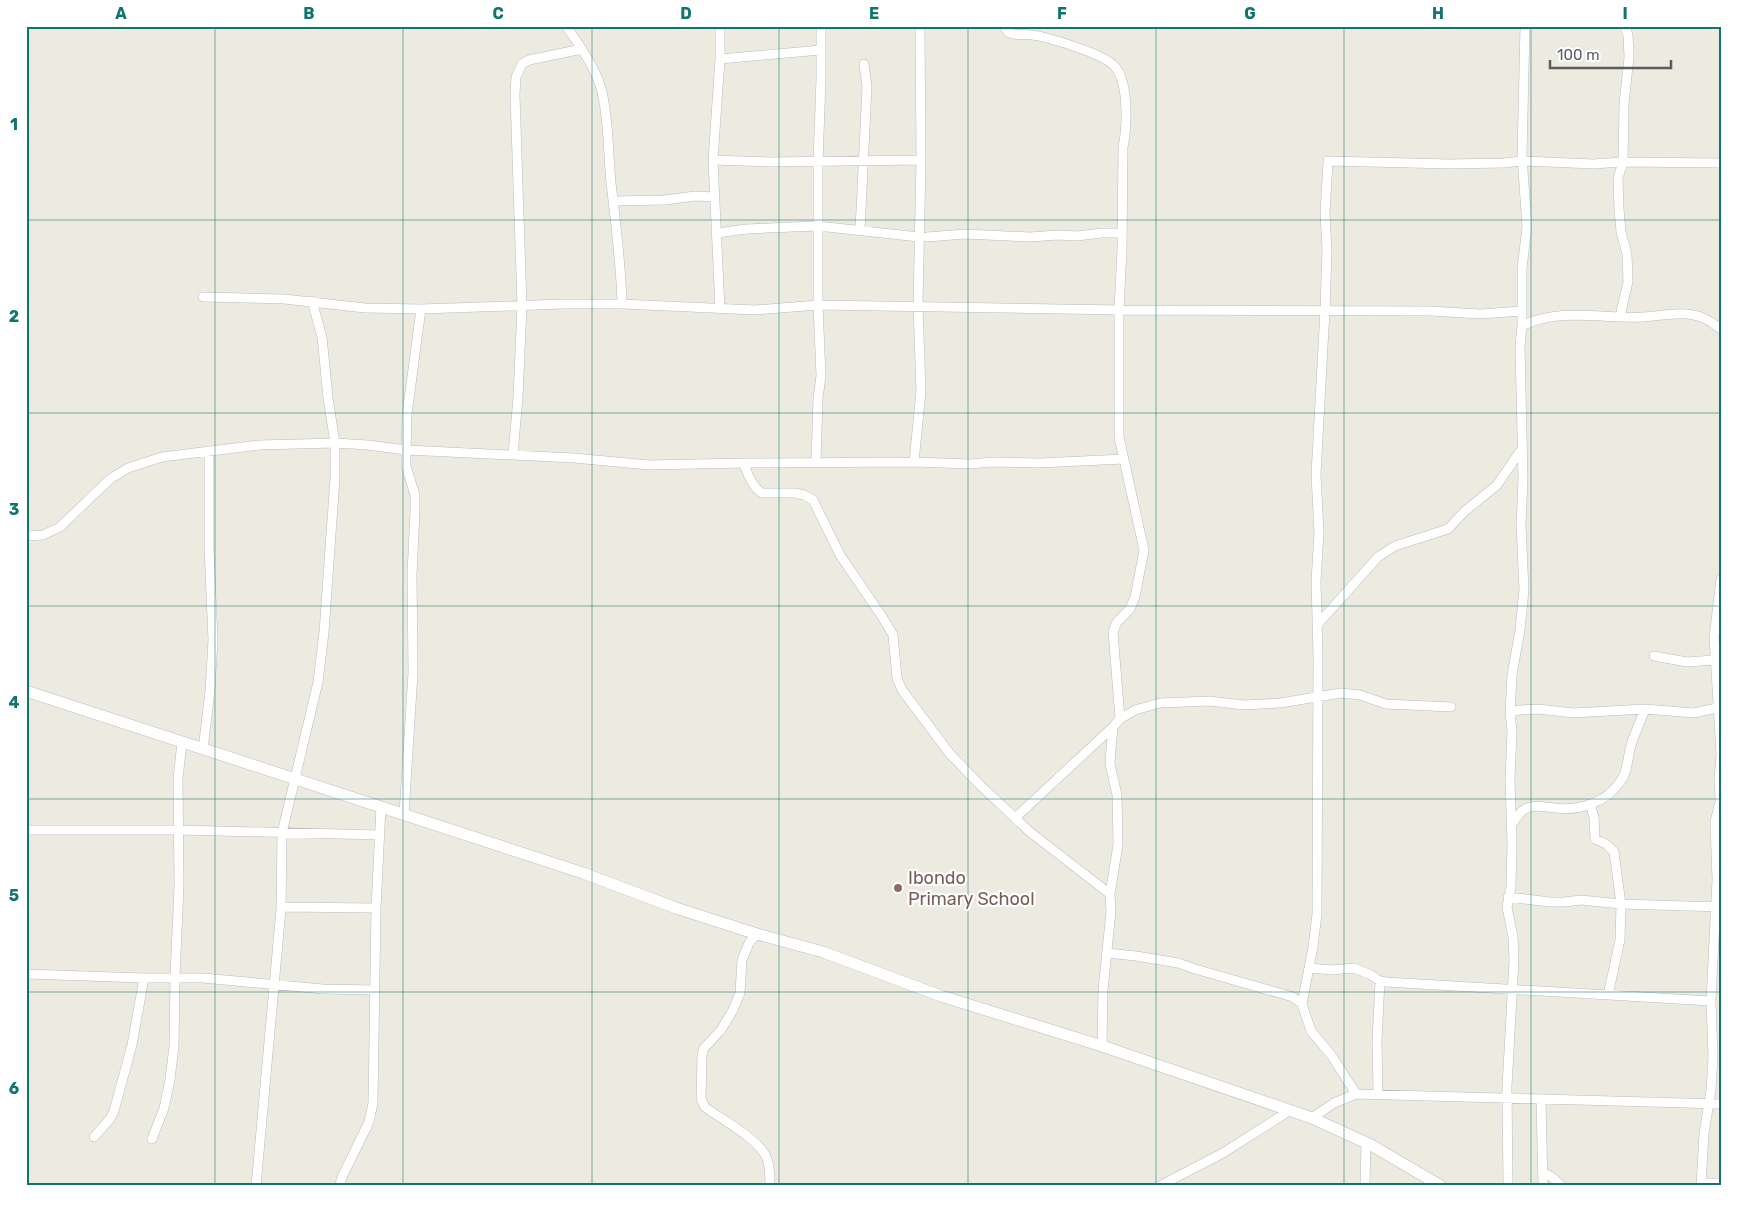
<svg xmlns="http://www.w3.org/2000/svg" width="1747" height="1212" font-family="Rubik,sans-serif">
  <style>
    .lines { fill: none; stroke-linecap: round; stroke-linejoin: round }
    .minor-casing { stroke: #b8bbc0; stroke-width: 10 }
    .secondary-casing { stroke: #b9bcc3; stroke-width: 12 }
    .minor { stroke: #fff; stroke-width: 9 }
    .secondary { stroke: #fff; stroke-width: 11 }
    .grid { fill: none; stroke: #0f766e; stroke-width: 1; stroke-opacity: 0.55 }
    .education-dot { fill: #8d6e63; stroke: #fff; stroke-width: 2 }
    .labels { text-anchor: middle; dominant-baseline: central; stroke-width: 4.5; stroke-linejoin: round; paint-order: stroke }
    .education-label { font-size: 18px; fill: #785e54; stroke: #fff; text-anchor: start }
    .neatline { fill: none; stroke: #0f766e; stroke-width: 2 }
    .grid-label { font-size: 16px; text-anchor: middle; font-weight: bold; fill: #0f766e }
  </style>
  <rect width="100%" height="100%" fill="#edebe0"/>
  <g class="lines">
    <g class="minor-casing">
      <path id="minor" d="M 566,26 C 580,46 596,68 602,92 C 609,122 608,153 611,183 C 616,224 621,264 622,304
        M 1004,26 L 1008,32 L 1012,34 C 1022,35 1033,34 1043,37 C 1059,41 1107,55 1116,68 C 1129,85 1127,128 1123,147 L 1122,250 L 1119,310 L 1119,437 L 1144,550 L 1135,597 L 1130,609 L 1117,622 L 1113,632 L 1120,719
        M 720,59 L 821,50
        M 713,160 L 769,162 L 921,160
        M 614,201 L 665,200 L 695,196 L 715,197
        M 860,230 L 867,87 L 864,64
        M 717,233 L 747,229 L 818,226 L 919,237
        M 927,237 L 965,234 L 1030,237 L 1058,235 L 1077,236 L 1102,233 L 1122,233
        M 203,297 L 284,299 L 365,308 L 421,309 L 564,304 L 622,304 L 755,310 L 818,305 L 1119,310 L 1430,311 L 1480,314 L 1522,311
        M 720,309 L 713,160 L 720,59 L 720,26
        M 1620,316 L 1628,282 L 1627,254 L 1621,232 L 1619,209 L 1618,178 L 1623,162 L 1624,104 L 1629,57 L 1628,35 L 1625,26
        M 1522,326 C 1560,307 1603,319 1644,317 C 1663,316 1682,310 1701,317 C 1708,319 1715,325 1721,329
        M 513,455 L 518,397 L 522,306 L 515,95 L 516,77 L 522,64 L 529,60 L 582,49
        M 914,462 L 921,391 L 918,306 L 921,160 L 920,26
        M 744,463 C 747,473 752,487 762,493 L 795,493 L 804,495 L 813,500 L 840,555 L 883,618 L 893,635 L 897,678 L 902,690 L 950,754 L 981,786 L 1030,832 L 1110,894
        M 816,463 L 818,399 L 821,376 L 818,305 L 818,162 L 821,79 L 821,26
        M 26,536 L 43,535 L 60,527 L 110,479 L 128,468 L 162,457 L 259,445 L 335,443 L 368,445 L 406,450 L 574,458 L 649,465 L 744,463 L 914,462 L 971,464 L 991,462 L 1039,463 L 1124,459
        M 1317,625 L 1378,557 L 1395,546 L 1448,529 L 1465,511 L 1497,485 L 1521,450
        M 1654,656 L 1687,662 L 1714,660
        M 1510,712 L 1520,710 L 1538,709 L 1573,713 L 1645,709 L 1694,713 L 1721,707
        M 203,749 L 210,691 L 213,640 L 209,548 L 209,451
        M 1590,804 L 1594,817 L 1595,839 L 1606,844 L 1614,852 L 1621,904 L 1620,940 L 1608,995
        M 404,814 L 413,673 L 412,574 L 415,511 L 415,495 L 406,466 L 406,450 L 407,414 L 421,309
        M 1015,818 L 1113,727
        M 1512,824 C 1516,819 1519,812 1525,809 C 1534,804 1545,807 1555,808 C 1579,811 1606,803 1620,782 C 1629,770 1627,756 1632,742 C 1636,731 1641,720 1645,709
        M 26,830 L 180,830 L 379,835
        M 1508,897 L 1550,902 L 1564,902 L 1581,900 L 1621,904 L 1721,907
        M 281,907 L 376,908
        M 757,934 L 749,943 L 742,960 L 740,993 L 733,1010 L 721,1030 L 704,1048 L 702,1055 L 701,1099 L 705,1107 C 722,1120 761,1140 767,1159 C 770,1167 770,1177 770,1186
        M 1107,953 L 1136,956 L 1178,963 L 1195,969 L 1293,997 L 1302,1004 L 1311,1031 L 1332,1056 L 1356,1094
        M 1309,968 L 1332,970 L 1354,968 L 1371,975 L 1380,981 L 1386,982 L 1711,1001
        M 26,974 L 144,978 L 203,978 L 323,989 L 374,990
        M 1302,1004 L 1313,947 L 1317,914 L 1318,657 L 1316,581 L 1319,533 L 1316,474 L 1325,310 L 1327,249 L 1325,214 L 1328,161 L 1450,164 L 1504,163 L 1522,161 L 1593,164 L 1623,162 L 1721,163
        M 1102,1046 L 1103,990 L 1111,911 L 1110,894 L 1118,845 L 1117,795 L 1110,764 L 1111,748 L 1113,727 L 1120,719 L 1135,710 L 1160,703 L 1209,701 L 1244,705 L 1280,703 L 1341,693 L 1360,695 L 1386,704 L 1451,707
        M 1378,1094 L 1377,1041 L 1380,981
        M 1541,1100 L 1543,1186
        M 1312,1118 L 1334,1103 L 1356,1094 L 1721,1104
        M 94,1137 L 110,1119 L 114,1111 L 132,1045 L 144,978
        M 152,1139 L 164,1108 L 170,1080 L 174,1046 L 175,977 L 179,886 L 178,778 L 182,743
        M 1543,1172 L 1553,1178 L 1561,1186
        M 1701,1183 L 1721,1183
        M 256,1186 L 281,909 L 282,833 L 318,682 L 324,632 L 335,478 L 335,443 L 328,398 L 322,337 L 312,301
        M 339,1186 L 343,1175 L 369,1122 L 373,1103 L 376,908 L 381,807
        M 1160,1186 L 1173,1179
        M 1171,1186 L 1173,1179 L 1223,1153 L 1289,1111
        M 1365,1186 L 1366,1143
        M 1508,1186 L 1507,1087 L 1514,960 L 1513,937 L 1507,907 L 1511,887 L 1512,843 L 1510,780 L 1512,731 L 1510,712 L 1512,675 L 1520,630 L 1524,590 L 1521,525 L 1523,479 L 1520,346 L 1522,326 L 1522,268 L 1527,227 L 1522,156 L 1525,26
        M 1701,1186 L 1704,1133 L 1711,1090 L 1713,1056 L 1711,1001 L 1717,880 L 1715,822 L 1720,801 L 1719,780 L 1721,754 L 1714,637 L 1721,579"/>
    </g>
    <g class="secondary-casing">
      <path id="secondary" d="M 26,691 L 583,873 L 676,908 L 757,934 L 823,952 L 941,996 L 1102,1046 L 1312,1118 L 1371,1145 L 1441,1186"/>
    </g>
    <use href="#minor" class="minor"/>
    <use href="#secondary" class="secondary"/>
  </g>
  <path class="grid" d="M 215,26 L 215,1186M 403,26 L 403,1186M 592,26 L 592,1186M 779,26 L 779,1186M 968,26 L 968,1186M 1156,26 L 1156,1186M 1344,26 L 1344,1186M 1531,26 L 1531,1186M 26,220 L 1721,220M 26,413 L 1721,413M 26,606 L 1721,606M 26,799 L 1721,799M 26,992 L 1721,992"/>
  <circle class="education-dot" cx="898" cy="888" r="5"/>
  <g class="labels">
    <g class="education-label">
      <text x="908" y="878">Ibondo<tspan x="908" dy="21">Primary School</tspan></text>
    </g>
  </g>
  <rect width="1747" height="1212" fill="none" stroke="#ffffff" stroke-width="55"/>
  <path d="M1550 60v8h121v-8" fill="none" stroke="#595d62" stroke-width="2.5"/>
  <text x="1557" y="60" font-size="15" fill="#595d62" stroke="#ffffff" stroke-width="4" paint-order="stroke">100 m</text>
  <rect x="28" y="28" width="1692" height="1156" class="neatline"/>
  <g class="grid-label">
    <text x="121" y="19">A</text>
    <text x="309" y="19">B</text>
    <text x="498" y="19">C</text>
    <text x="686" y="19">D</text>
    <text x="874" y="19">E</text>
    <text x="1062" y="19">F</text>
    <text x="1250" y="19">G</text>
    <text x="1438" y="19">H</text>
    <text x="1625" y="19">I</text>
    <text x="14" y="130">1</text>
    <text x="14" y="322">2</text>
    <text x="14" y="515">3</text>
    <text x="14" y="708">4</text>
    <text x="14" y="901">5</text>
    <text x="14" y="1094">6</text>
  </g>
</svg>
